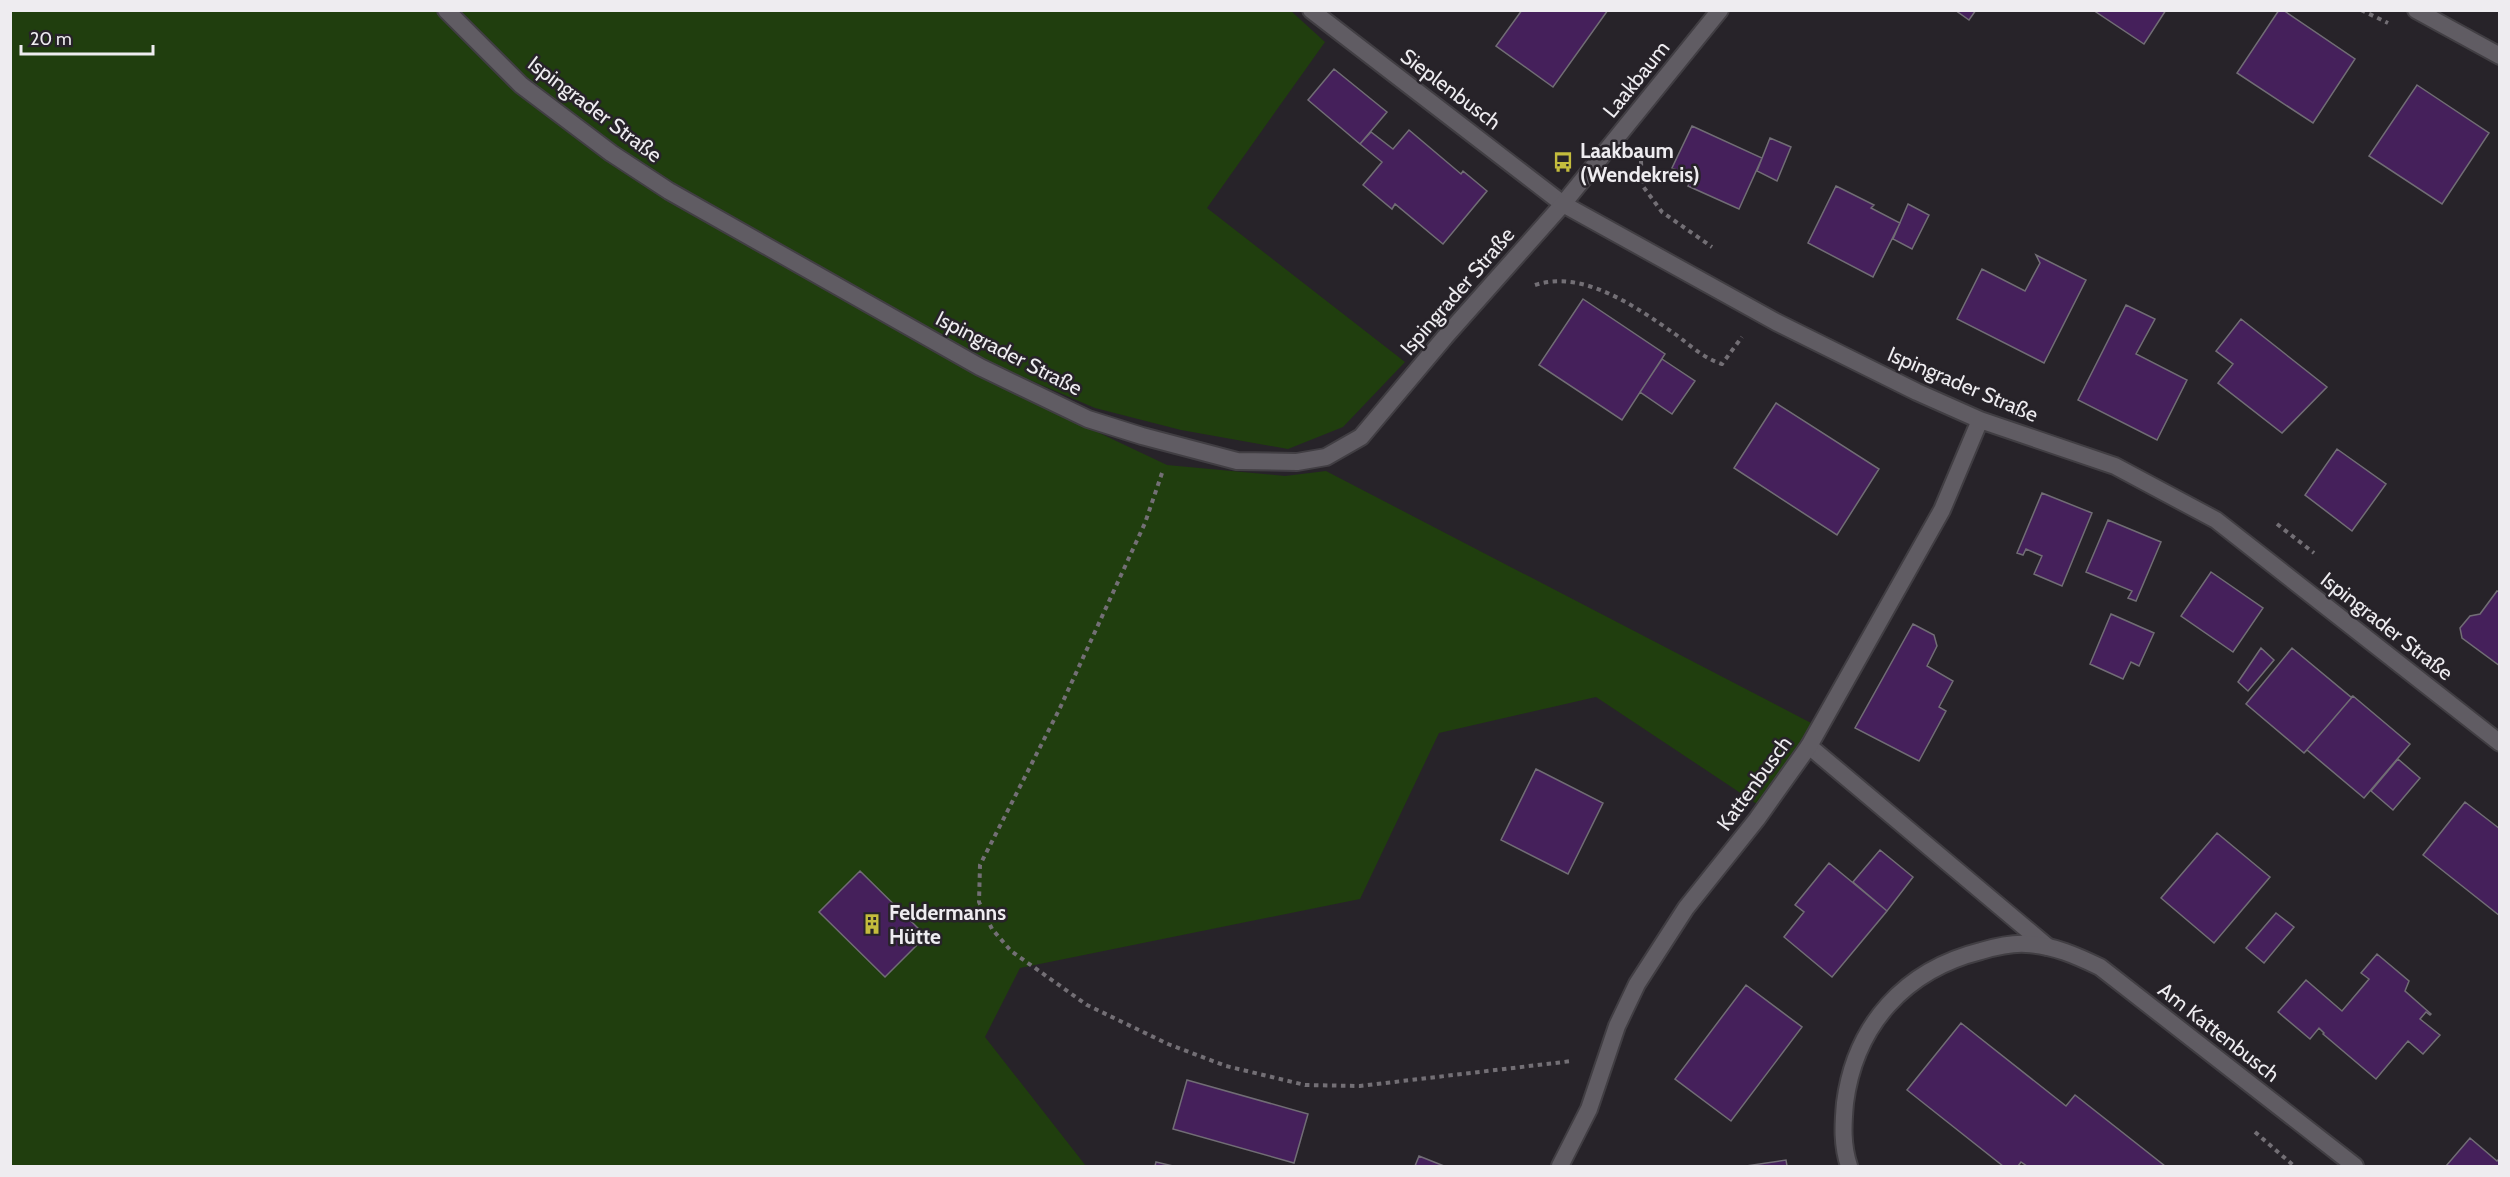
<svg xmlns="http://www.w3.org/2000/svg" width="2510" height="1177" font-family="Cabin,sans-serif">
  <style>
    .green { fill: #203e0e }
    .building { fill: #45205b; stroke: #716d75; stroke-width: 1.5 }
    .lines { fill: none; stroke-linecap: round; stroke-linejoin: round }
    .service-casing { stroke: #413e43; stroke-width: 20 }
    .minor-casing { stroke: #413e43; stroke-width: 20 }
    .path { stroke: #736f75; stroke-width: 4; stroke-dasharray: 4.5 4.5; stroke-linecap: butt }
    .service { stroke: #605c63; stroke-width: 16 }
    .minor { stroke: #605c63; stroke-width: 16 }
    .labels { text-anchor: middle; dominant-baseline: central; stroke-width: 5; stroke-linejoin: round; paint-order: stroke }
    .street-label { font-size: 21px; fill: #eeecf0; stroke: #272329 }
    .poi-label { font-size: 21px; font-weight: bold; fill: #eeecf0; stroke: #272329; text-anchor: start }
  </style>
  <rect width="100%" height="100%" fill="#272329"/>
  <path class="green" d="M 10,11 L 437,11 L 514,86 L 662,195 L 973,373 L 1167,465 L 1285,476 L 1326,471 L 1813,724 L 1757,804 L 1596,697 L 1439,733 L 1360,899 L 1020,968 L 985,1037 L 1086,1166 L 11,1166 Z
    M 456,11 L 1291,11 L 1325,42 L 1207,208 L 1405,362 L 1343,427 L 1288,449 L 1181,430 L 1095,408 L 985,361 L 658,175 L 532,85 Z"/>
  <path class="building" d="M 1522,10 L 1608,10 L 1553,87 L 1496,46 Z
    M 1955,10 L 1976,10 L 1969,20 Z
    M 2093,10 L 2166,10 L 2144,44 Z
    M 2279,10 L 2283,10 L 2355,59 L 2313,123 L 2237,73 Z
    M 1334,69 L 1387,112 L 1360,144 L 1308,100 Z
    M 2417,85 L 2489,133 L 2442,204 L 2369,156 Z
    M 1692,126 L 1762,158 L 1739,209 L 1688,186 L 1692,177 L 1672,168 Z
    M 1409,130 L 1461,174 L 1463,171 L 1487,191 L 1443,244 L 1395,204 L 1392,209 L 1363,185 L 1382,162 L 1360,144 L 1371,132 L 1393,149 Z
    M 1770,138 L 1791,147 L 1777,181 L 1757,171 Z
    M 1836,186 L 1874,205 L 1871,208 L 1900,223 L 1873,277 L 1808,243 Z
    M 1908,204 L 1929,215 L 1912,249 L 1893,239 Z
    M 2036,255 L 2086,280 L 2044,363 L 1957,319 L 1982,269 L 2025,291 L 2040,263 Z
    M 1583,299 L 1665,354 L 1622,420 L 1539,365 Z
    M 2126,305 L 2155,319 L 2136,354 L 2187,380 L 2157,440 L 2078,400 Z
    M 2241,319 L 2327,387 L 2282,433 L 2218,383 L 2233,364 L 2216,351 Z
    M 1662,359 L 1695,381 L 1672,414 L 1640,392 Z
    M 1776,403 L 1879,469 L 1837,535 L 1734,468 Z
    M 2337,449 L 2386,484 L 2352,531 L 2305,495 Z
    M 2042,493 L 2092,513 L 2062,586 L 2034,574 L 2042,556 L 2026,549 L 2023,555 L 2017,553 Z
    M 2108,520 L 2161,542 L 2136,601 L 2128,598 L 2132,591 L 2086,572 Z
    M 2211,572 L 2263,608 L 2233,652 L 2181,616 Z
    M 2497,591 L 2500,592 L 2500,666 L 2462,638 L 2460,628 L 2470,616 L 2480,614 Z
    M 2111,614 L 2154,633 L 2139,666 L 2131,662 L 2123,679 L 2090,664 Z
    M 1913,624 L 1934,635 L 1937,646 L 1927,666 L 1953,681 L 1939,707 L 1946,711 L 1919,761 L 1855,728 Z
    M 2261,648 L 2274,660 L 2248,691 L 2238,682 Z
    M 2292,648 L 2351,697 L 2353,696 L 2304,753 L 2246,704 Z
    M 2353,696 L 2410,744 L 2364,798 L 2307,750 L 2304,753 Z
    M 2398,759 L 2420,778 L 2393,810 L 2371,791 Z
    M 1536,769 L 1603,803 L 1568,874 L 1501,840 Z
    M 2465,802 L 2500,829 L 2500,916 L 2423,855 Z
    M 2217,833 L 2270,877 L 2214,943 L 2161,898 Z
    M 1880,850 L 1913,877 L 1887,911 L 1853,882 Z
    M 1829,863 L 1887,911 L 1832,977 L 1784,937 L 1804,912 L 1795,905 Z
    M 860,871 L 926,936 L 885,977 L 819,912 Z
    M 2276,913 L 2294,927 L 2264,963 L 2246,948 Z
    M 2377,954 L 2409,981 L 2405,991 L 2431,1014 L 2430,1015 L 2426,1012 L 2420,1019 L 2440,1035 L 2423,1054 L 2408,1041 L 2376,1079 L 2323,1034 L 2324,1033 L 2319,1028 L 2310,1039 L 2278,1012 L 2306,980 L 2342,1011 L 2369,979 L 2361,973 Z
    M 1746,985 L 1802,1027 L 1731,1121 L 1675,1079 Z
    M 1961,1023 L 2066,1106 L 2075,1095 L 2165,1166 L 2027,1166 L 2021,1162 L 2018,1166 L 2003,1166 L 1907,1090 Z
    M 1187,1080 L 1308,1114 L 1294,1163 L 1173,1129 Z
    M 2470,1138 L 2497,1161 L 2500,1158 L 2500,1166 L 2446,1166 Z
    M 1419,1156 L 1444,1166 L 1415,1166 Z
    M 1786,1160 L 1787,1166 L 1746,1166 Z
    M 1156,1162 L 1173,1166 L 1155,1166 Z"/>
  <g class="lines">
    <g class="service-casing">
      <path id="service" d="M 1311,10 L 1563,204
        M 1809,746 L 2048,947"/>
    </g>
    <g class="minor-casing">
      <path id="minor" d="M 446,10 L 521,85 L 611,153 L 669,191 L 980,367 L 1088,419 L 1142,436 L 1237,461 L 1297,462 L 1326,457 L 1361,437 L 1445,337 L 1563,204 L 1720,10
        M 2416,10 L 2500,56
        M 1563,204 L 1776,322 L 1917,392 L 1980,420 L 2115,466 L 2216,520 L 2500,743
        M 1560,1166 L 1589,1109 L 1617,1026 L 1637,984 L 1686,908 L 1757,819 L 1809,746 L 1942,510 L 1980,420
        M 1849,1166 C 1842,1145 1843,1125 1845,1103 C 1855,1025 1905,970 1981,951 C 1995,947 2012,943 2026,944 C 2053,945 2077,956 2100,967 L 2355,1166"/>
    </g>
    <path class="path" d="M 2361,10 L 2388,23
      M 1641,161 L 1642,185 L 1662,212 L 1712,247
      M 1535,285 C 1583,269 1636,307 1675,334 C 1690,345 1703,358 1722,364 L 1742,337
      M 1162,473 L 1145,523 L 1059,710 L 980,865 L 979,902 L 992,929 L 1011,951 L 1087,1005 L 1168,1044 L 1226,1066 L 1305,1085 L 1360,1086 L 1572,1061
      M 2277,524 L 2314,553
      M 2255,1132 L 2294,1166"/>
    <use href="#service" class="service"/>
    <use href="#minor" class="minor"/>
  </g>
  <defs>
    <g id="bus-bare" transform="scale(1.62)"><path d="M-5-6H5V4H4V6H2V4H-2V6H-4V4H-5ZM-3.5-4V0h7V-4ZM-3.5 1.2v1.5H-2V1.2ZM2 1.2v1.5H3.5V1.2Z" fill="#c4bc3d" stroke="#272329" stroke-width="2.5" paint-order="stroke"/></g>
    <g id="building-bare" transform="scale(1.62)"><path d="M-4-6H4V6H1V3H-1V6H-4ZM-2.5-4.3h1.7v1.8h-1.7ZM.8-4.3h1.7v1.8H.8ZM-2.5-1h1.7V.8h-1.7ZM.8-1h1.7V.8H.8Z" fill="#c4bc3d" stroke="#272329" stroke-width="2.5" paint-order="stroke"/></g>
  </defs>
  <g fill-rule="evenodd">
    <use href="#bus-bare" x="1563" y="162"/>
    <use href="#building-bare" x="872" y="924"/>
  </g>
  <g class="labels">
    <g class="street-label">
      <text transform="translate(1636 79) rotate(-51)">Laakbaum</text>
      <text transform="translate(1451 89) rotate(37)">Sieplenbusch</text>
      <text transform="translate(595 109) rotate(37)">Ispingrader Straße</text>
      <text transform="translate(1457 291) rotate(-49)">Ispingrader Straße</text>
      <text transform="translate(1009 353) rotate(27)">Ispingrader Straße</text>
      <text transform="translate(1963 384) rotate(23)">Ispingrader Straße</text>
      <text transform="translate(2387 626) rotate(38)">Ispingrader Straße</text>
      <text transform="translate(1754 783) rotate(-54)">Kattenbusch</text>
      <text transform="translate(2219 1032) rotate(38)">Am Kattenbusch</text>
    </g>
    <g class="poi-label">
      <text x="1580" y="150">Laakbaum<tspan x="1580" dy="24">(Wendekreis)</tspan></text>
      <text x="889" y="912">Feldermanns<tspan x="889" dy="24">Hütte</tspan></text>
    </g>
  </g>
  <rect width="2510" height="1177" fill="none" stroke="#eeecf0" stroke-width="24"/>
  <path d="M21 45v9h132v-9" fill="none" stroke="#eeecf0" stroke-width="3"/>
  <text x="30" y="45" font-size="18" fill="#eeecf0" stroke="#272329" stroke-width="4.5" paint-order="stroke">20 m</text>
</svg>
